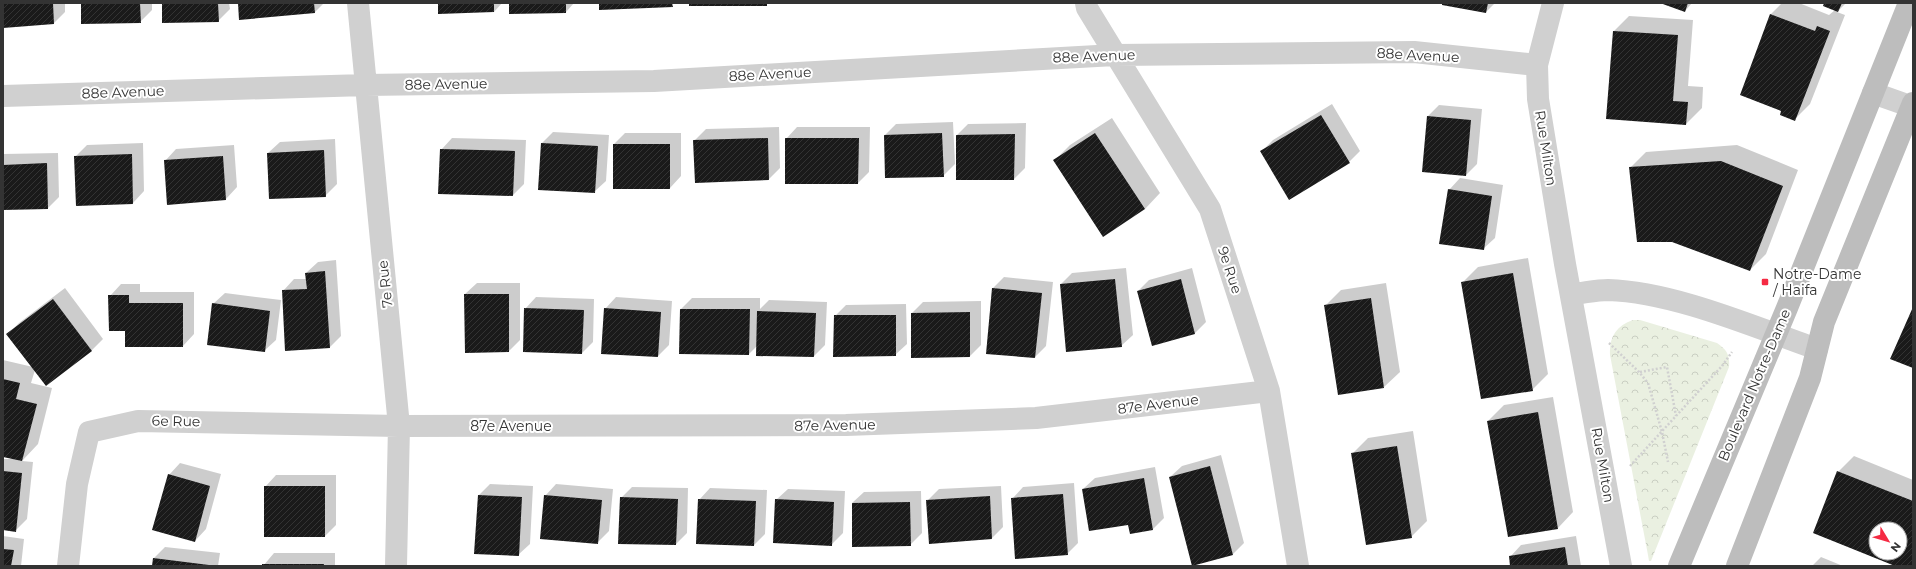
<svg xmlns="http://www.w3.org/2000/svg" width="1916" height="569" font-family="Montserrat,sans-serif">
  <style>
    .forest { fill: url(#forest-crowns) }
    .shadow { fill: #0003; fill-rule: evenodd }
    .building { fill: url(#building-hatch); fill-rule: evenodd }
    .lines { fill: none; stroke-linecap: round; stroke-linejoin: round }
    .path { stroke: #d0d0d0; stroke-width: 2.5; stroke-dasharray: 2 2; stroke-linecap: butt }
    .street { stroke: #d0d0d0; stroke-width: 22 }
    .secondary { stroke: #bdbdbd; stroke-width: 22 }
    .poi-dot { fill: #f52a43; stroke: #fff; stroke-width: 1.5 }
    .labels { text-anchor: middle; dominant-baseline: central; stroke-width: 4; stroke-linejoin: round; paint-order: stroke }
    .street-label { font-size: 14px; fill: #333; stroke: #fff }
    .poi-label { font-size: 14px; fill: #333; stroke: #fff; text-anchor: start }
  </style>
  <defs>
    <pattern id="forest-crowns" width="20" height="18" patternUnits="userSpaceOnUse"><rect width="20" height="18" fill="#eaf0e1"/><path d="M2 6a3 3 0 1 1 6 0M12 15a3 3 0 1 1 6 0" fill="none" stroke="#c9cec2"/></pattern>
    <pattern id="building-hatch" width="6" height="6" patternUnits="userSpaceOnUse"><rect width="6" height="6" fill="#1a1a1a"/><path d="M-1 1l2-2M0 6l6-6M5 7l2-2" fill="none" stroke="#333"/></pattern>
  </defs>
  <rect width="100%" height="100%" fill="#fff"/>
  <path class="forest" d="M 1633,320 L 1640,320 L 1717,343 C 1727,350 1730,355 1729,367 L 1651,561 L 1649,561 L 1648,555 L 1610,355 C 1609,337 1616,326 1633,320 Z"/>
  <path class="shadow" d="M 3,3 L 65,3 L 65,12 L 54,23 L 3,27 Z
    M 82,3 L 152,3 L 152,10 L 140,22 Z
    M 163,3 L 229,3 L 230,9 L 218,21 Z
    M 239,3 L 324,3 L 315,12 Z
    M 439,3 L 502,3 L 494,12 Z
    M 510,3 L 574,3 L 566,12 Z
    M 1444,3 L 1495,3 L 1486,12 Z
    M 1662,3 L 1692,3 L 1685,11 Z
    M 1782,3 L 1799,3 L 1829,15 L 1835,10 L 1825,3 L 1846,3 L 1837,12 L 1845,15 L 1810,104 L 1794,120 L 1782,111 L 1742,95 L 1771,14 Z
    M 1629,16 L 1693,20 L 1688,86 L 1703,87 L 1702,108 L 1686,124 L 1614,31 Z
    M 1332,104 L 1360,151 L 1349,162 L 1262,151 L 1273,140 Z
    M 1439,105 L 1482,109 L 1477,164 L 1466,175 L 1428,116 Z
    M 1112,118 L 1160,193 L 1145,209 L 1055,160 L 1070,145 Z
    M 953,122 L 955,164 L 943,176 L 885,135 L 896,124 Z
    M 1026,123 L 1025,168 L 1014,179 L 957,135 L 968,124 Z
    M 779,127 L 780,168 L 769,179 L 694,141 L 706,129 Z
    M 797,127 L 870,127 L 869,172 L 858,183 L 786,183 L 786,139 Z
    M 553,132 L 609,135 L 606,181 L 594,192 L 542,143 Z
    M 625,133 L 681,133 L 681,176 L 670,188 L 614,144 Z
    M 452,138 L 526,140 L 524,184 L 513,195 L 441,150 Z
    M 335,139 L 337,184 L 325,196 L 268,153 L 280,142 Z
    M 143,143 L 144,191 L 133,203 L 75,157 L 87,145 Z
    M 234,145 L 237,187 L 226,199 L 165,161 L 176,149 Z
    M 1737,145 L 1798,170 L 1766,254 L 1750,270 L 1630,168 L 1646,152 Z
    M 58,153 L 59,197 L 48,208 L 3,209 L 3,154 Z
    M 1460,178 L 1503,185 L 1495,238 L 1483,249 L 1449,190 Z
    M 1528,258 L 1548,374 L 1532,390 L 1462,283 L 1478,267 Z
    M 336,260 L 341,336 L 330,347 L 283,291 L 294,279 L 307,279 L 306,273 L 318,262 Z
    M 1126,268 L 1133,335 L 1121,346 L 1061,284 L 1072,273 Z
    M 1192,268 L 1206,322 L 1195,333 L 1152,345 L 1138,291 L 1149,280 Z
    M 1004,277 L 1053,282 L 1046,346 L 1035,357 L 987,353 L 993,288 Z
    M 477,283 L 520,283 L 520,340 L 509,351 L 465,294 Z
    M 1386,283 L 1400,372 L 1384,387 L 1325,306 L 1341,290 Z
    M 121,284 L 140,284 L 140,292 L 194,292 L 194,334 L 183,346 L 126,330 L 110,296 Z
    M 65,288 L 103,339 L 92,350 L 35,370 L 31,383 L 52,388 L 38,444 L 22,461 L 33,462 L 27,519 L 15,531 L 3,529 L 3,459 L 17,459 L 3,456 L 3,360 L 33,367 L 8,334 L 19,323 Z
    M 225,293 L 281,300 L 276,340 L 264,351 L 213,304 Z
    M 536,297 L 594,299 L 593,342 L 582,353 L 525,309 Z
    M 616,297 L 672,301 L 669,345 L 658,356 L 605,309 Z
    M 692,298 L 760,298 L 760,309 L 769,300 L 827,302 L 825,345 L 814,356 L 757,355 L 757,346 L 749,354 L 681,309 Z
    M 981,301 L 981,345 L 970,356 L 912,313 L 923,302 Z
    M 906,304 L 907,344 L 895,355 L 835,316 L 846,305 Z
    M 1553,397 L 1573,512 L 1558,528 L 1488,421 L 1504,405 Z
    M 1413,431 L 1427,521 L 1411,537 L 1353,453 L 1368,438 Z
    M 1221,455 L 1244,543 L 1233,554 L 1170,477 L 1182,466 Z
    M 1854,456 L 1913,480 L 1913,566 L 1897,566 L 1814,533 L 1838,472 ZM 1876,529 L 1900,529 L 1900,553 L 1876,553 Z
    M 180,463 L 221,474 L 206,529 L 195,541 L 169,475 Z
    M 1155,467 L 1164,518 L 1153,529 L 1129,524 L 1083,489 L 1095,478 Z
    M 276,475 L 336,475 L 336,525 L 325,536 L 265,487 Z
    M 1074,483 L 1078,543 L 1067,554 L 1012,499 L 1023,487 Z
    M 490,484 L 533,486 L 530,544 L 518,555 L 479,495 Z
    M 556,484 L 613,489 L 609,531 L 597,543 L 545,496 Z
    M 1001,486 L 1003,527 L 992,538 L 927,501 L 939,489 Z
    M 632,487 L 688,488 L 687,533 L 676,544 L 621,498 Z
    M 710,488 L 767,490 L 765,534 L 754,545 L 699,500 Z
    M 788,489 L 845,491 L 843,533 L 831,545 L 776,500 Z
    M 921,491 L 922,533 L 910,545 L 852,503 L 864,492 Z
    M 3,536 L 24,539 L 21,566 L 3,566 Z
    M 1576,536 L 1581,566 L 1511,566 L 1510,557 L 1521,545 Z
    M 165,547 L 220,553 L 218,566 L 153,566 L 154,558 Z
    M 274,553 L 335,553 L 335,566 L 263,566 Z
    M 1821,557 L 1843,566 L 1812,566 Z"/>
  <path class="building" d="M 3,3 L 53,3 L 54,24 L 3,28 Z
    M 81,3 L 140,3 L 141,23 L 81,24 Z
    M 162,3 L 218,3 L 219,22 L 162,23 Z
    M 238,3 L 314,3 L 315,13 L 239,20 Z
    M 438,3 L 494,3 L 494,12 L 438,14 Z
    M 509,3 L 566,3 L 566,13 L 509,14 Z
    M 599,3 L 672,3 L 673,7 L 599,10 Z
    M 689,3 L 767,3 L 767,6 L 689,6 Z
    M 1442,3 L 1488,3 L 1486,13 L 1442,5 Z
    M 1660,3 L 1688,3 L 1685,12 Z
    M 1824,3 L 1842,3 L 1838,12 L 1823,6 Z
    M 1770,14 L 1815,31 L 1817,26 L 1830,31 L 1795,121 L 1780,115 L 1781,111 L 1740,95 Z
    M 1613,31 L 1678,35 L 1673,101 L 1688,102 L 1686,125 L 1606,119 Z
    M 1321,115 L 1350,163 L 1289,200 L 1260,151 Z
    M 1427,116 L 1471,120 L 1466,176 L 1422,172 Z
    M 942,133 L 944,177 L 885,178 L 884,135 Z
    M 1095,133 L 1145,209 L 1103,237 L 1053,160 Z
    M 1015,134 L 1014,180 L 956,180 L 956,135 Z
    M 768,138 L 769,180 L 695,183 L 693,140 Z
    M 785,138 L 859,138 L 858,184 L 785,184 Z
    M 541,143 L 598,146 L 595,193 L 538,190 Z
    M 613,144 L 670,144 L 670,189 L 613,189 Z
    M 440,149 L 515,151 L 513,196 L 438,194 Z
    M 324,150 L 326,197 L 269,199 L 267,153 Z
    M 132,154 L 133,204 L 76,206 L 74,156 Z
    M 223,156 L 226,200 L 167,205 L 164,160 Z
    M 1721,161 L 1783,186 L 1750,271 L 1672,242 L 1637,242 L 1629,167 Z
    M 47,163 L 48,209 L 3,210 L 3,165 Z
    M 1448,189 L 1492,196 L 1484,250 L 1439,244 Z
    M 325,271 L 330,348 L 285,351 L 282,290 L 307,289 L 305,273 Z
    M 1513,273 L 1533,391 L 1481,399 L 1461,282 Z
    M 1115,279 L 1122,347 L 1066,352 L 1060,284 Z
    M 1181,279 L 1195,334 L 1152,346 L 1137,291 Z
    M 992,288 L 1042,293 L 1035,358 L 986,354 Z
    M 464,294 L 509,294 L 509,352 L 465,353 Z
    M 108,295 L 129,295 L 129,303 L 183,303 L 183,347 L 125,347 L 125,331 L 109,331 Z
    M 1371,298 L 1384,388 L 1338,395 L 1324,305 Z
    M 53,299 L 92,351 L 46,386 L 6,334 Z
    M 212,303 L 270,311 L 265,352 L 207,345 Z
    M 1913,307 L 1913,368 L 1890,359 Z
    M 524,308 L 584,310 L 582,354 L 523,352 Z
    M 604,308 L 661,312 L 658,357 L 601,354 Z
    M 680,309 L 750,309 L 749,355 L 679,354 Z
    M 757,311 L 816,313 L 814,357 L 756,356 Z
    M 970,312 L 970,357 L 911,358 L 911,313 Z
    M 834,315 L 896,315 L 896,356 L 833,357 Z
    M 3,379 L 20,383 L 16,399 L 37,404 L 22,461 L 3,457 Z
    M 1538,412 L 1558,529 L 1508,537 L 1487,421 Z
    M 1397,446 L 1412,538 L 1366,545 L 1351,453 Z
    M 1210,466 L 1233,555 L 1192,566 L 1169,477 Z
    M 3,471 L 22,473 L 16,532 L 3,530 Z
    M 1837,471 L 1913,501 L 1913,566 L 1895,566 L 1813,533 ZM 1876,529 L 1900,529 L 1900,553 L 1876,553 Z
    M 168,474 L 210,486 L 195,542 L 152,530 Z
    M 1144,478 L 1153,530 L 1130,534 L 1128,525 L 1089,531 L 1082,489 Z
    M 264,486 L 325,486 L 325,537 L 264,537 Z
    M 1063,494 L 1068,555 L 1015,559 L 1011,498 Z
    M 478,495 L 522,497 L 519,556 L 474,554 Z
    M 544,495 L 602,500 L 598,544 L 540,539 Z
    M 990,496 L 992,539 L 929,544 L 926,500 Z
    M 620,497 L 678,499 L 676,545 L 618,544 Z
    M 698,499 L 756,501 L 754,546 L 696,544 Z
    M 775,499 L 834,502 L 832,546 L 773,543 Z
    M 910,502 L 911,546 L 852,547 L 852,503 Z
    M 1565,547 L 1568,566 L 1510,566 L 1509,556 Z
    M 3,549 L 14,550 L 11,566 L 3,566 Z
    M 153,558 L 209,565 L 209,566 L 152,566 Z
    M 262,564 L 324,564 L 324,566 L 262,566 Z"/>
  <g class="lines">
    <path class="path" d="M 1609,343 L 1639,372 L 1648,383 L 1662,432 L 1668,462
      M 1640,372 L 1667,367 L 1676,416
      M 1630,466 L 1722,366 L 1732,352"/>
    <path class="street" d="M 358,3 L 399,426 L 396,566
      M 1086,3 L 1087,8 L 1210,209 L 1269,391 L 1298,566
      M 1553,3 L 1537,65 L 1538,99 L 1565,264 L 1621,566
      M 1873,93 L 1913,107
      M 3,96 L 365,85 L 654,81 L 1115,55 L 1414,52 L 1537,65
      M 1572,294 C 1584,293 1596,290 1608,290 C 1674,292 1754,327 1817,349
      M 68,566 L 77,484 L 89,432 L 138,421 L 399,426 L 846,425 L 1036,418 L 1269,391"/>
    <path class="secondary" d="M 1679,566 L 1787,308 L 1909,3
      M 1737,566 L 1810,378 L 1824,322 L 1913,103"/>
  </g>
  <rect class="poi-dot" x="1761" y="278" width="8" height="8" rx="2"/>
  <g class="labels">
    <g class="street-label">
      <text transform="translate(1418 55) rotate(3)">88e Avenue</text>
      <text transform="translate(1094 56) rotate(-2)">88e Avenue</text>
      <text transform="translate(770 74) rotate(-3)">88e Avenue</text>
      <text transform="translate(446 84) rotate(-1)">88e Avenue</text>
      <text transform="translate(123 92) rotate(-2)">88e Avenue</text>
      <text transform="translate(1546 148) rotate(81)">Rue Milton</text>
      <text transform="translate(1230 270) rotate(72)">9e Rue</text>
      <text transform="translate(385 284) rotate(-96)">7e Rue</text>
      <text transform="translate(1754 385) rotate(-67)">Boulevard Notre-Dame</text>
      <text transform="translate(1158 404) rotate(-7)">87e Avenue</text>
      <text transform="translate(176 421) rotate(1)">6e Rue</text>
      <text transform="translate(835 425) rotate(-1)">87e Avenue</text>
      <text x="511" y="426">87e Avenue</text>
      <text transform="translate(1603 465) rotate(80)">Rue Milton</text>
    </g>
    <g class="poi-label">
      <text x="1773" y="274">Notre-Dame<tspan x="1773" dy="16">/ Haifa</tspan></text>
    </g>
  </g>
  <rect width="1916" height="569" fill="none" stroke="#333333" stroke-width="8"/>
  <g transform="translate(1888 541) rotate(128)"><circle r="19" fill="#ffffff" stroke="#adadad"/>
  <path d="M0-3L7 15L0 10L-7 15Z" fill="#f52a43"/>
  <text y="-6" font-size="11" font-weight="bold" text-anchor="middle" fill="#333333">N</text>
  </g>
</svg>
